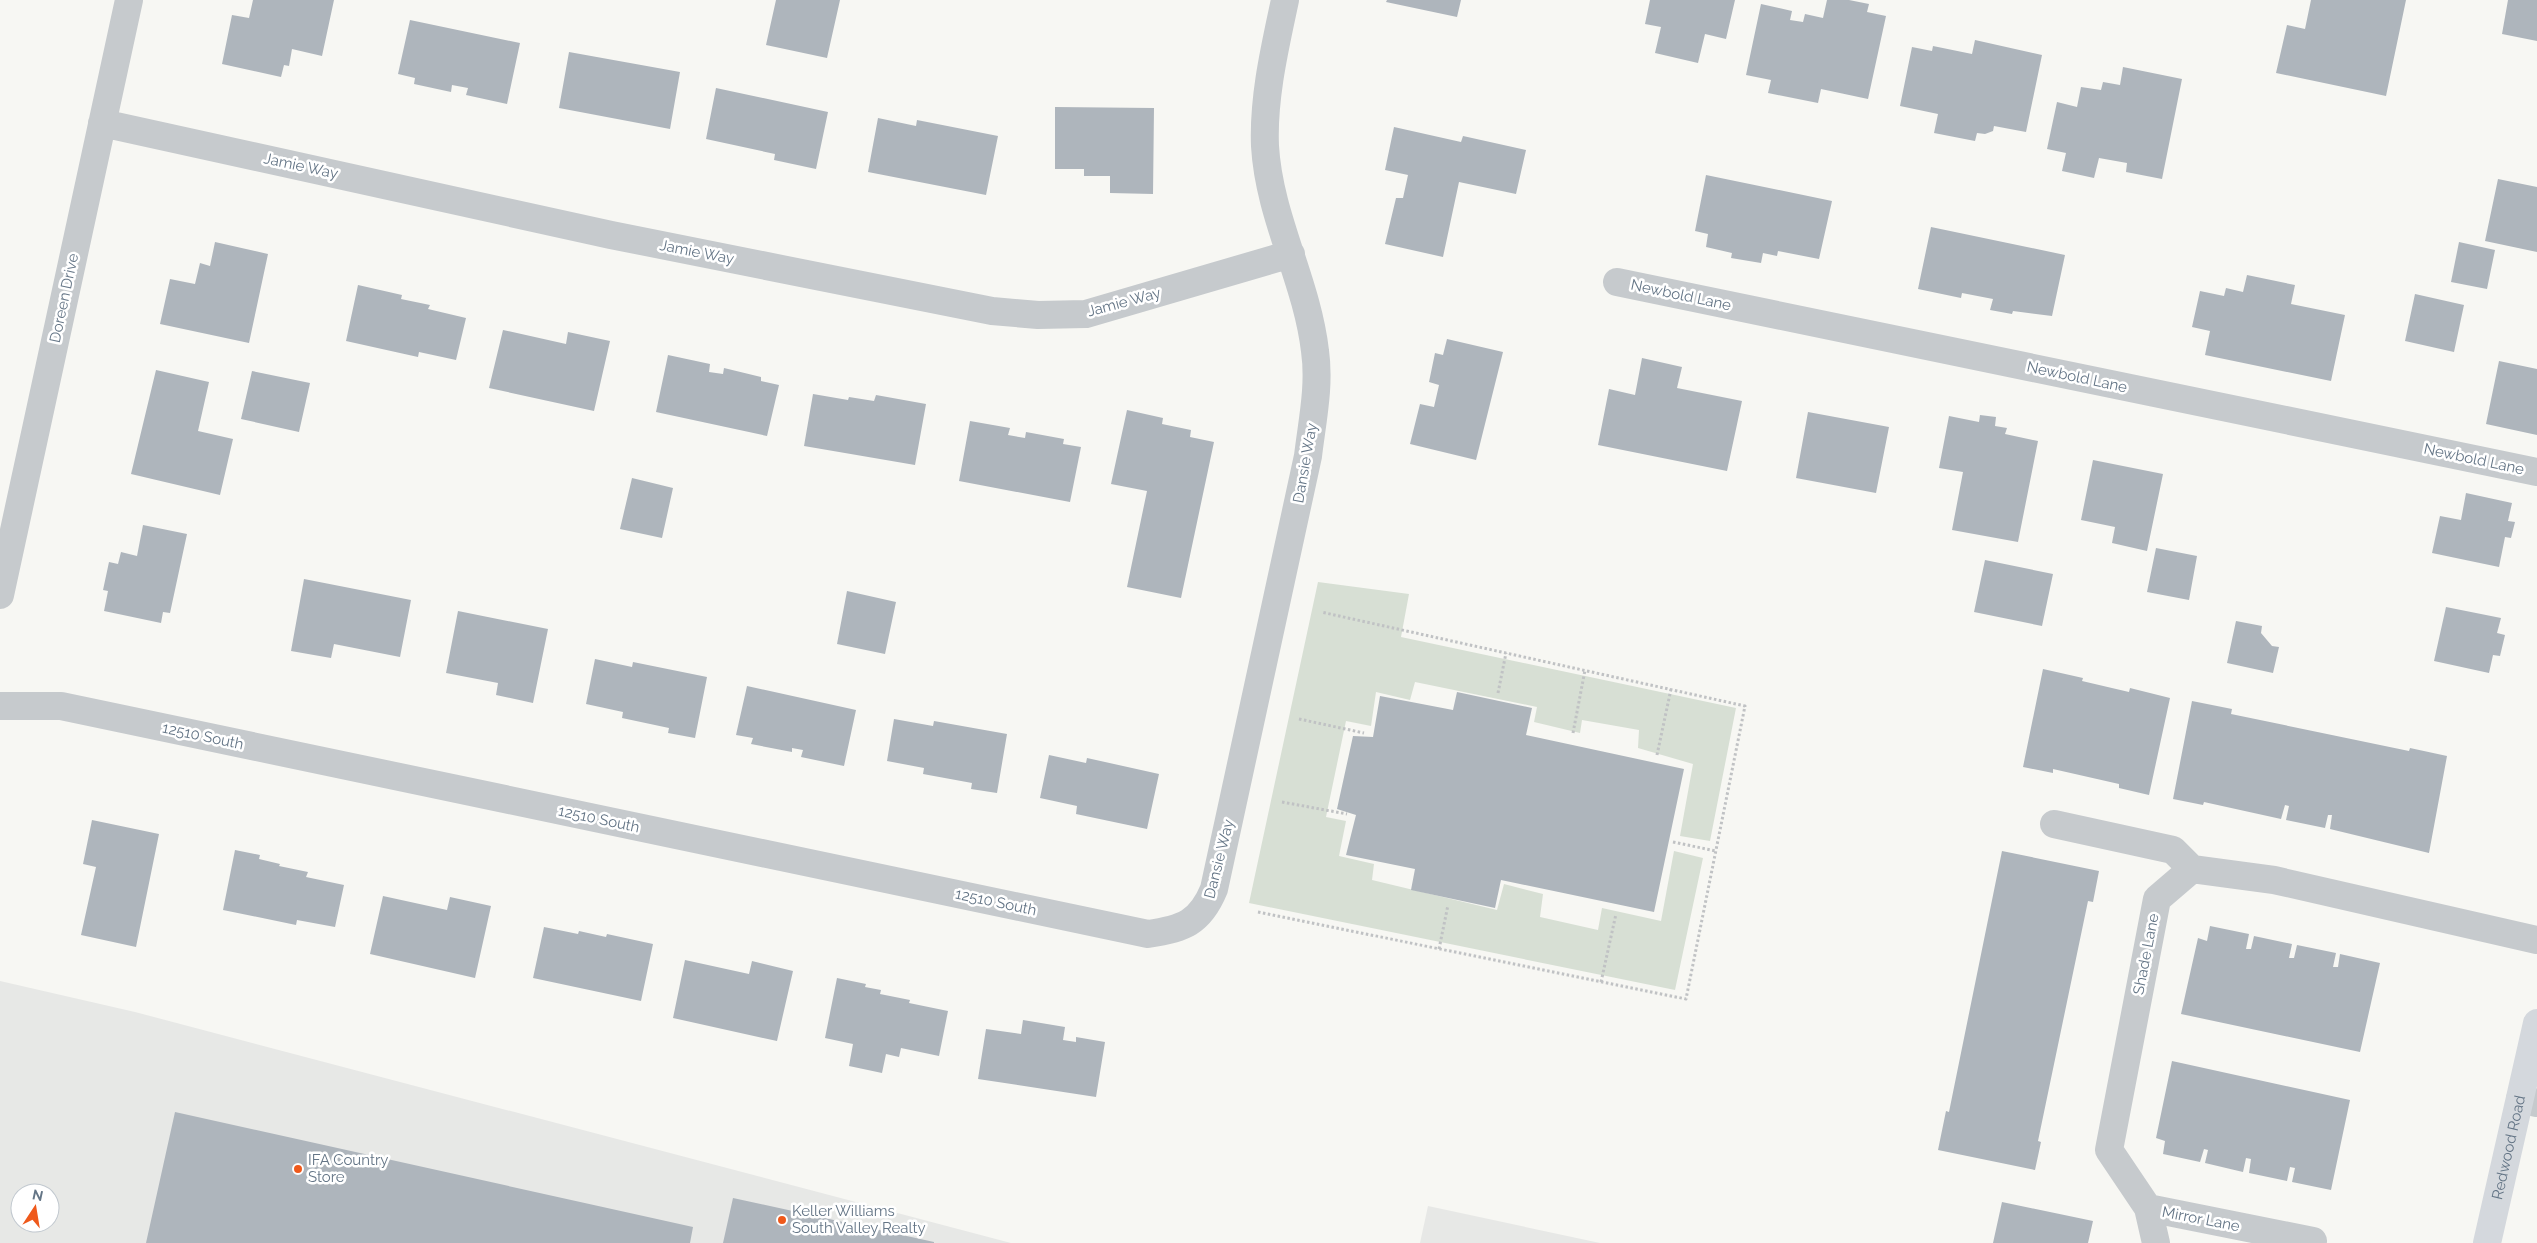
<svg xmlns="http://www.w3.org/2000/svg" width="2537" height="1243" font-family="Raleway,sans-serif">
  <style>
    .built { fill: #e7e8e6; fill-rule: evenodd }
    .green { fill: #d7dfd4 }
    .building { fill: #aeb5bc }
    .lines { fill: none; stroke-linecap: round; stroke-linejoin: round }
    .path { stroke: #c0c2c4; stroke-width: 3; stroke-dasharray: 2.5 2.5; stroke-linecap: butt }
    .minor { stroke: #c6cacd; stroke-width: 28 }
    .major { stroke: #d4d8dd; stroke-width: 28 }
    .poi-dot { fill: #ef591b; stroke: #fff; stroke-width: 2 }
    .labels { text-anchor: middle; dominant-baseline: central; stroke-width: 5; stroke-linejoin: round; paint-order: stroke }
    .street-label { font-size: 15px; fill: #647586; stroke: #fff }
    .poi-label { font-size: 15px; fill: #647586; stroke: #fff; text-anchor: start }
  </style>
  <rect width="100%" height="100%" fill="#f7f7f3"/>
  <path class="built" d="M 0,981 L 135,1012 L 1011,1243 L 0,1243 ZM 20,1193 L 50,1193 L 50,1223 L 20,1223 Z
    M 1428,1206 L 1600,1243 L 1420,1243 Z"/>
  <path class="green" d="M 1318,582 L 1409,594 L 1401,637 L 1736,708 L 1710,841 L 1680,836 L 1693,764 L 1638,748 L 1639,730 L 1582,720 L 1580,733 L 1534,722 L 1537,707 L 1415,682 L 1410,700 L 1376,692 L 1371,726 L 1346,721 L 1326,817 L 1346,821 L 1339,856 L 1374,864 L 1372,880 L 1497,910 L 1504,884 L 1543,894 L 1540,917 L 1598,930 L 1602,908 L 1661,921 L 1674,851 L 1703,858 L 1675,990 L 1249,903 Z"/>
  <path class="building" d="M 253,0 L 334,0 L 322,56 L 292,49 L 289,66 L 284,65 L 281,77 L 222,64 L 232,15 L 249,18 Z
    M 776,0 L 840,0 L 827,58 L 766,45 Z
    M 1387,0 L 1461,0 L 1457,17 L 1386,2 Z
    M 1650,0 L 1735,0 L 1726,39 L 1705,34 L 1698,63 L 1655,53 L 1661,27 L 1645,24 Z
    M 1827,0 L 1849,0 L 1869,4 L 1867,12 L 1886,16 L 1868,99 L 1821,89 L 1818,103 L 1768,93 L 1771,80 L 1746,75 L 1761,4 L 1792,11 L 1790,20 L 1803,22 L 1805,14 L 1823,18 Z
    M 2311,0 L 2406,0 L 2386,96 L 2276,73 L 2287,25 L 2305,29 Z
    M 2508,0 L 2537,0 L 2537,41 L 2502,34 Z
    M 410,20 L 520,43 L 507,104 L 466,95 L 468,88 L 452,85 L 451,92 L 414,84 L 415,78 L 398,74 Z
    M 1975,40 L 2042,55 L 2026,132 L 1994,126 L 1993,131 L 1985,134 L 1977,133 L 1975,141 L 1934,133 L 1938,114 L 1900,106 L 1912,47 L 1932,51 L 1933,46 L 1972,54 Z
    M 569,52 L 680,72 L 670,129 L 559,108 Z
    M 2123,67 L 2182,79 L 2162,179 L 2126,172 L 2127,163 L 2099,158 L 2094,178 L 2062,171 L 2066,153 L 2047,149 L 2057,102 L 2077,107 L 2081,87 L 2101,90 L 2103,82 L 2120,85 Z
    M 716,88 L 828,112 L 816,169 L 774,160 L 775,154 L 706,139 Z
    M 1055,107 L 1154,108 L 1153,194 L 1110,193 L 1110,176 L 1084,176 L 1084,169 L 1055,169 Z
    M 878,118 L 916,126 L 917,120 L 998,136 L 986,195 L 868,172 Z
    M 1394,127 L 1461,142 L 1463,136 L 1526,150 L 1516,194 L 1459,182 L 1443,257 L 1385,244 L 1396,198 L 1403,198 L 1408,175 L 1385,170 Z
    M 1706,175 L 1832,201 L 1819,259 L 1778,251 L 1777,256 L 1763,253 L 1761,263 L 1731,258 L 1732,253 L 1706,247 L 1708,234 L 1695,231 Z
    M 2498,179 L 2537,187 L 2537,252 L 2485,241 Z
    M 1931,227 L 2065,255 L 2052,316 L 2013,311 L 2012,314 L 1990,310 L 1993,299 L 1962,293 L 1961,298 L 1918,289 Z
    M 215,242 L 268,254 L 249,343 L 160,324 L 170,279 L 195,284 L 200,263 L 210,266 Z
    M 2459,242 L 2495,250 L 2487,289 L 2451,282 Z
    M 2247,275 L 2295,285 L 2291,304 L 2345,315 L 2331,381 L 2205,355 L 2210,331 L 2192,327 L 2200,291 L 2224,296 L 2226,288 L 2243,292 Z
    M 358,285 L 402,295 L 401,299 L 430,305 L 428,309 L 466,318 L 456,360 L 419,352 L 418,357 L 346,341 Z
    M 2415,294 L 2464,305 L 2454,352 L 2405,341 Z
    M 503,330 L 566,344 L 568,332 L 610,341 L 594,411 L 489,388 Z
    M 1447,339 L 1503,352 L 1476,460 L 1410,444 L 1420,404 L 1434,407 L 1439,385 L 1429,382 L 1435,353 L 1443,355 Z
    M 668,355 L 710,364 L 709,372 L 723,374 L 724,368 L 761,377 L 761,381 L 779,385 L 767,436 L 656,412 Z
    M 1642,358 L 1682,367 L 1677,388 L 1742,401 L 1727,471 L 1598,445 L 1609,389 L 1635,395 Z
    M 2499,361 L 2537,369 L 2537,435 L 2486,424 Z
    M 156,370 L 209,382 L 198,431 L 233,439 L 220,495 L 131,474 Z
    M 252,371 L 310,383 L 299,432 L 241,419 Z
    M 813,394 L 848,400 L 849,397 L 874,401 L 876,395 L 926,404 L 915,465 L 804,446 Z
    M 1127,410 L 1163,418 L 1162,424 L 1191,430 L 1190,437 L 1214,442 L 1181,598 L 1127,587 L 1147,491 L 1111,484 Z
    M 1808,412 L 1889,427 L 1876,493 L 1796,478 Z
    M 1980,415 L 1996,417 L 1995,426 L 2007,428 L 2005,434 L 2038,441 L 2018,542 L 1952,530 L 1963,472 L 1939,468 L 1949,416 L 1979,422 Z
    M 970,421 L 1010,428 L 1008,435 L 1025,438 L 1026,432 L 1064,439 L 1063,444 L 1081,447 L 1070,502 L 959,481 Z
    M 2093,460 L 2163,474 L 2147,551 L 2112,543 L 2115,527 L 2081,520 Z
    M 632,478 L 673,488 L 662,538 L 620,529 Z
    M 2466,493 L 2512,503 L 2508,521 L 2515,522 L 2511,538 L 2505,537 L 2499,567 L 2432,553 L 2440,516 L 2461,520 Z
    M 143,525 L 187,534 L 170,613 L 163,612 L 161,623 L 104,611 L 108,591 L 103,590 L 109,562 L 118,564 L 121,552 L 137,556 Z
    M 2156,548 L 2197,556 L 2189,600 L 2147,592 Z
    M 1985,560 L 2053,574 L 2042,626 L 1974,612 Z
    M 304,579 L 411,600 L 400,657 L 334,644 L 331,658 L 291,651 Z
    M 847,591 L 896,602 L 885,654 L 837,644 Z
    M 2446,607 L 2501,618 L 2497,633 L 2505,635 L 2500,656 L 2493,655 L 2489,673 L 2434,661 Z
    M 458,611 L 548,629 L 533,703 L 496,695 L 498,683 L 446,673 Z
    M 2236,621 L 2262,626 L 2261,633 L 2272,646 L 2279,647 L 2273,673 L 2227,663 Z
    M 595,659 L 632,667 L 633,662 L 707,677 L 695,738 L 668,733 L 669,728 L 622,718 L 623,712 L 586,704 Z
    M 2043,669 L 2083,678 L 2082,681 L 2129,692 L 2130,688 L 2170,698 L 2149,795 L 2119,788 L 2119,784 L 2053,769 L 2053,773 L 2023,767 Z
    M 747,686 L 856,710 L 844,766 L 801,757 L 803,750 L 792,748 L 792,752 L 751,744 L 753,738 L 736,735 Z
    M 1457,692 L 1532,708 L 1526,735 L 1684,769 L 1654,912 L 1501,880 L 1495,908 L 1411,890 L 1415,869 L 1346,855 L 1356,815 L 1337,809 L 1353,736 L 1373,737 L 1380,696 L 1453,710 Z
    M 2192,701 L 2232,709 L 2231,714 L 2409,751 L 2410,748 L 2447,756 L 2429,853 L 2330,829 L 2332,815 L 2328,815 L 2325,828 L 2286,820 L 2289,806 L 2285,805 L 2281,819 L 2204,802 L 2203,805 L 2173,799 Z
    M 894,719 L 933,726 L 934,721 L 1007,734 L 997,793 L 971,789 L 972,783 L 923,774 L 924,768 L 887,761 Z
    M 1049,755 L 1086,763 L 1087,758 L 1159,774 L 1147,829 L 1076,814 L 1077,806 L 1040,798 Z
    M 92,820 L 159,834 L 136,947 L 81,935 L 96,867 L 83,864 Z
    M 235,850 L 260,855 L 259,859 L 280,864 L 279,866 L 308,872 L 306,877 L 344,885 L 335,927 L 297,920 L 296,925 L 223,910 Z
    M 2002,851 L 2099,871 L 2093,902 L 2088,901 L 2038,1141 L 2041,1142 L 2035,1170 L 1938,1150 L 1946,1111 L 1949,1112 Z
    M 383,896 L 447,910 L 450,897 L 491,906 L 475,978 L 370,954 Z
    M 2210,926 L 2249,934 L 2246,949 L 2251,949 L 2254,936 L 2292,944 L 2289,958 L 2294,958 L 2297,945 L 2336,953 L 2333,967 L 2338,967 L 2340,954 L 2380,963 L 2360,1052 L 2181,1014 L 2198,938 L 2207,941 Z
    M 544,927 L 578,934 L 579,931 L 606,937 L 607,934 L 653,944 L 641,1001 L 533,978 Z
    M 685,960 L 749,974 L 752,961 L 793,971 L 777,1041 L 673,1018 Z
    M 837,978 L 866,984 L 865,987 L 881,990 L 880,994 L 910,1000 L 909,1003 L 948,1011 L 939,1056 L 901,1048 L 899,1057 L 886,1054 L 882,1073 L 849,1066 L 853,1044 L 825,1038 Z
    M 1023,1020 L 1065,1027 L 1063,1040 L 1076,1042 L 1076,1037 L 1105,1042 L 1096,1097 L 978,1079 L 986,1029 L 1021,1034 Z
    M 2172,1061 L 2350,1100 L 2331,1190 L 2292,1182 L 2295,1168 L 2290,1167 L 2287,1181 L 2249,1173 L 2251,1159 L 2246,1158 L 2243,1172 L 2205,1163 L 2208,1150 L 2204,1149 L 2200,1162 L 2163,1154 L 2165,1141 L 2156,1138 Z
    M 175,1112 L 693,1227 L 690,1243 L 146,1243 Z
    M 733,1198 L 934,1242 L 934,1243 L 723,1243 Z
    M 2002,1202 L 2093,1221 L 2088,1243 L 1993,1243 Z"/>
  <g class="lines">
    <path class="path" d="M 1498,693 L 1506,653
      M 1299,719 L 1364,733
      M 1573,733 L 1585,670
      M 1657,755 L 1671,689
      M 1282,802 L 1347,814
      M 1673,842 L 1716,851
      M 1258,912 L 1686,999 L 1745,706 L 1321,612
      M 1439,949 L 1448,905
      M 1601,982 L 1616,914"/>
    <path class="minor" d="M 102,123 L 611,235 L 992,311 L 1038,315 L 1086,314 L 1291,254
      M 1617,282 L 2537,472
      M 0,595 L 129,0
      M 0,706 L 61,706 L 1148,934 C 1183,929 1200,923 1214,889 L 1308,456 C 1312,422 1320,386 1315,351 C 1307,281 1269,217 1265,146 C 1263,97 1275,47 1285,0
      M 2054,824 L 2173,850 L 2192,869
      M 2520,1099 L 2537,1103
      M 2148,1208 L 2313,1241
      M 2156,1243 L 2148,1208 L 2109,1150 L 2157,899 L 2192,869 L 2274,880 L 2537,940"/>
    <path class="major" id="s1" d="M 2487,1243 L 2537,1023"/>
  </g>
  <g class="poi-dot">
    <circle cx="298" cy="1169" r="5"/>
    <circle cx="782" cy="1220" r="5"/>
  </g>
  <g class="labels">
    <g class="street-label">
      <text transform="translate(301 166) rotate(12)">Jamie Way</text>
      <text transform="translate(697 252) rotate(11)">Jamie Way</text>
      <text transform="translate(1681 295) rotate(12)">Newbold Lane</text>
      <text transform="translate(64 298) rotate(-78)">Doreen Drive</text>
      <text transform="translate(1124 302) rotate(-15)">Jamie Way</text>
      <text transform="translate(2077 377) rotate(12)">Newbold Lane</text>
      <text transform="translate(2474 459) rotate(12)">Newbold Lane</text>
      <text transform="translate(1305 463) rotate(-80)">Dansie Way</text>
      <text transform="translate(203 736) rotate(12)">12510 South</text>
      <text transform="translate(599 819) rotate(12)">12510 South</text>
      <text transform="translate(1219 859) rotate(-76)">Dansie Way</text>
      <text transform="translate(996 902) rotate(12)">12510 South</text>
      <text transform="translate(2146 954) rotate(-79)">Shade Lane</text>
      <text stroke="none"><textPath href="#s1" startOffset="98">Redwood Road</textPath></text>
      <text transform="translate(2201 1219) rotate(11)">Mirror Lane</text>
    </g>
    <g class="poi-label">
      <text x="308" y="1160">IFA Country<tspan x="308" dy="17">Store</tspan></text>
      <text x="792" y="1211">Keller Williams<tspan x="792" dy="17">South Valley Realty</tspan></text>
    </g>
  </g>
  <g transform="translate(35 1208) rotate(12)"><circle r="24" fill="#ffffff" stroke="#c1c8cf"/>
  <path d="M0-4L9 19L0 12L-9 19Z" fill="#ef591b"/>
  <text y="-8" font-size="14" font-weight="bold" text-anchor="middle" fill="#647586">N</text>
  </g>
</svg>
